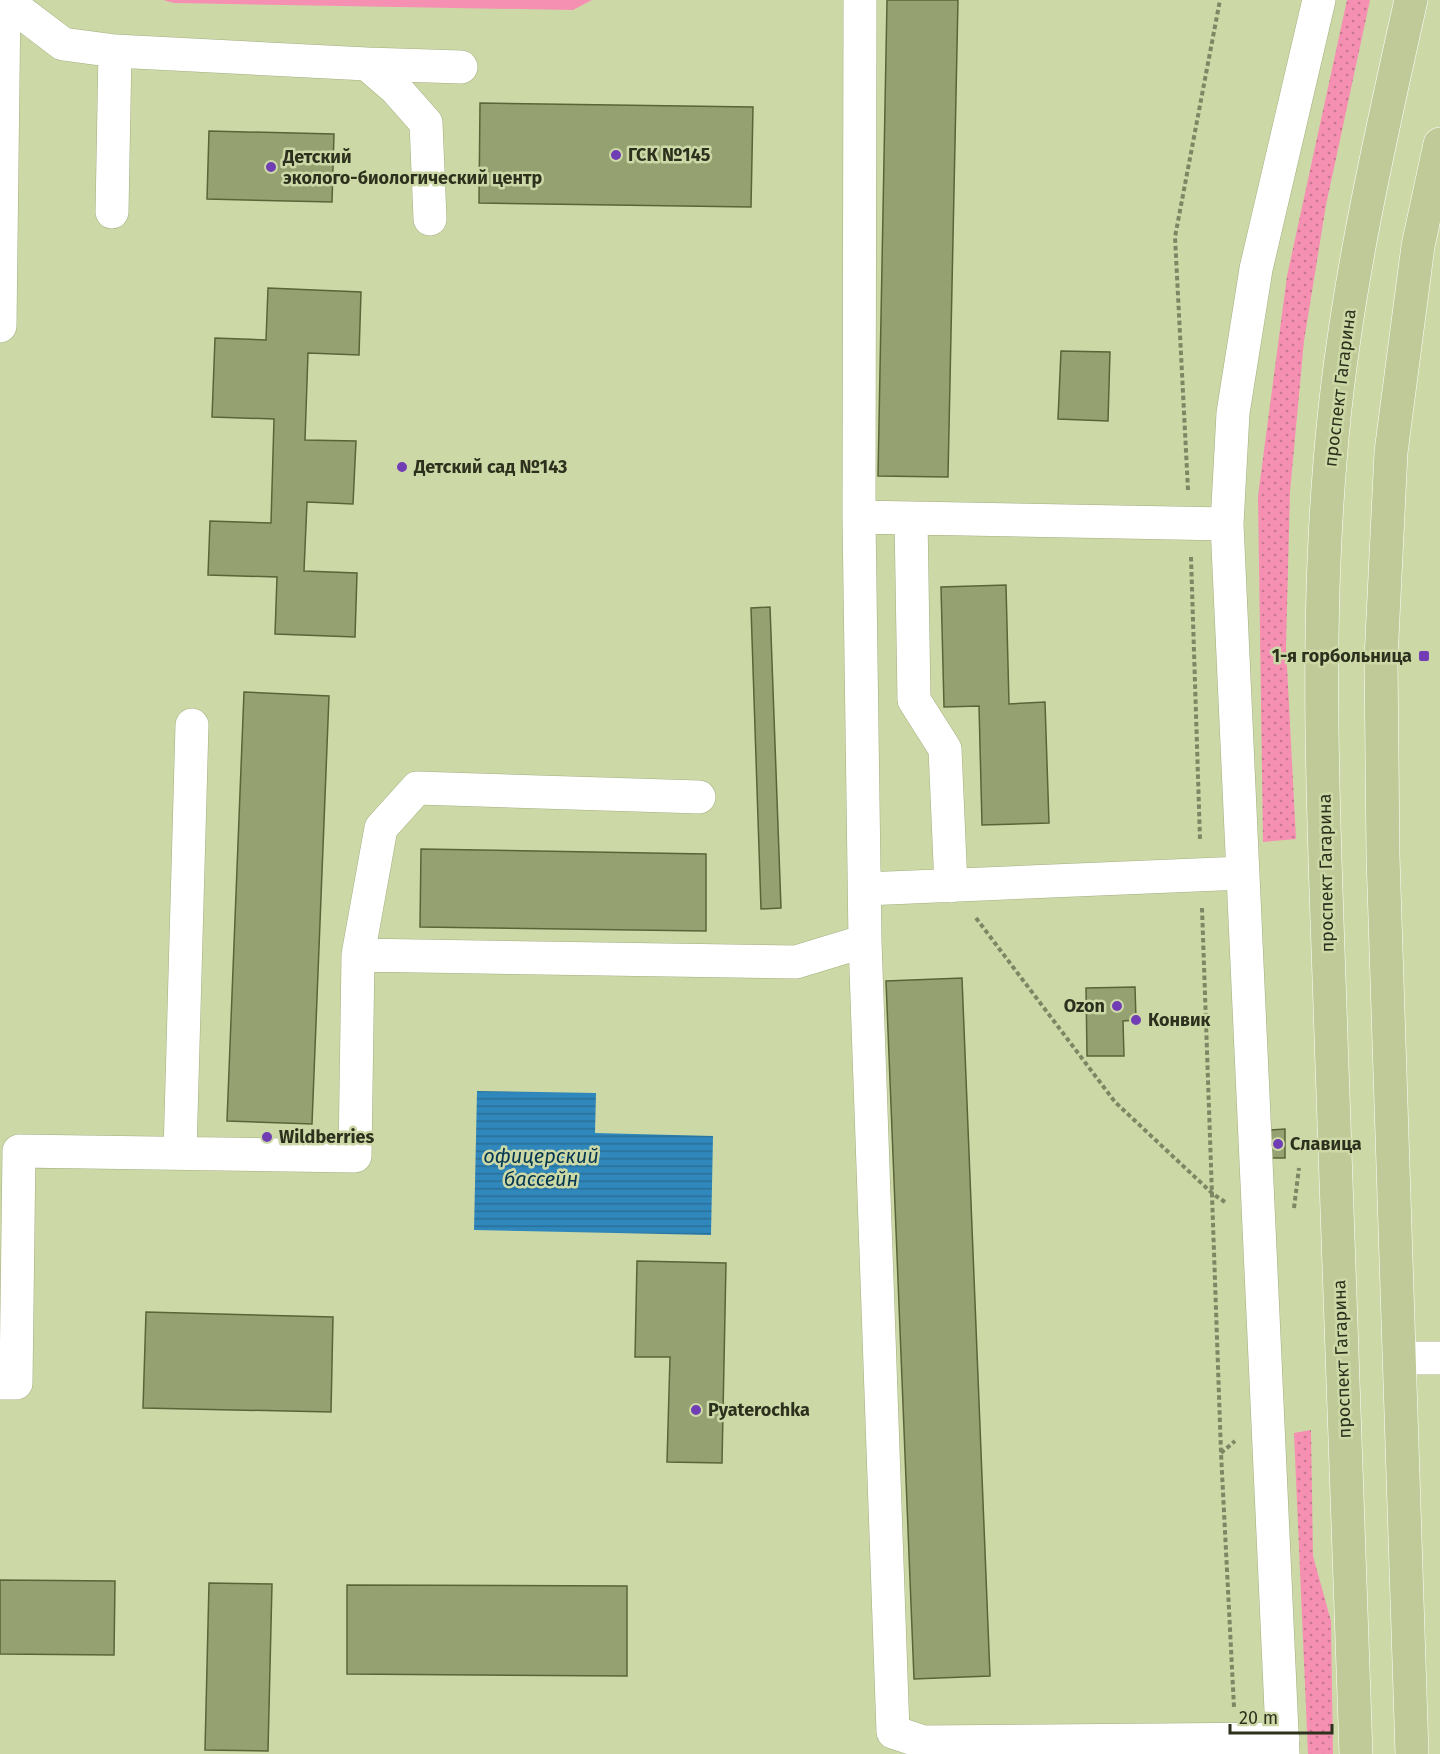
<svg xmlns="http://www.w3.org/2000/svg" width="1440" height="1754" font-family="'Fira Sans',sans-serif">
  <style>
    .grass { fill: url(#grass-dots) }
    .park { fill: #f690b2 }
    .water { fill: url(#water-rules) }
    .building { fill: #95a171; stroke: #5b6438; stroke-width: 1.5 }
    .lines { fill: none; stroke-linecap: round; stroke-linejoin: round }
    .minor-casing { stroke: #a2ae7e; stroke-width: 34 }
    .major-casing { stroke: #fff; stroke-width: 34 }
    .path { stroke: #7e8764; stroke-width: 4; stroke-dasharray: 4.5 3; stroke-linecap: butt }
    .minor { stroke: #fff; stroke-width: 33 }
    .major { stroke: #c0ca98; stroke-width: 33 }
    .poi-dot { fill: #703db4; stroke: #ccd9a7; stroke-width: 2 }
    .labels { text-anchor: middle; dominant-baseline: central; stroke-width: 5; stroke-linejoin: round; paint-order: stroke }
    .poi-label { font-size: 18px; font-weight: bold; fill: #2c301d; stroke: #ccd9a7; text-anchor: start }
    .street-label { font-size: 18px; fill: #2c301d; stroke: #ccd9a7 }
    .water-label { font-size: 20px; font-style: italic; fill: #033651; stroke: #ccd9a7 }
  </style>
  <defs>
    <pattern id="grass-dots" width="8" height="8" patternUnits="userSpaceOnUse" patternTransform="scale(1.5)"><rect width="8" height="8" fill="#f690b2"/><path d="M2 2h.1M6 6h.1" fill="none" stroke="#c77690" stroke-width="1.8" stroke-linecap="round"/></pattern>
    <pattern id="water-rules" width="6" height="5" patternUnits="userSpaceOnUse" patternTransform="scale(1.5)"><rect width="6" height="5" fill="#2f87bc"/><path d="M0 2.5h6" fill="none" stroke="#286f98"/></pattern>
  </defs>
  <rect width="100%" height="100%" fill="#ccd9a7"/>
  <path class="grass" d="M 1347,0 L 1370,0 L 1326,205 L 1304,341 L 1290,492 L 1286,647 L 1296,839 L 1263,842 L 1258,496 L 1287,276 Z
    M 1311,1430 L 1313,1556 L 1331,1621 L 1333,1754 L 1308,1754 L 1294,1433 Z"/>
  <path class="park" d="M 163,0 L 592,0 L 573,10 L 174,3 Z"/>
  <path class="water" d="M 477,1091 L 596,1093 L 595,1133 L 713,1136 L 711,1235 L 474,1230 Z"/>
  <path class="building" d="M 887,0 L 958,0 L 948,477 L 878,476 Z
    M 480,103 L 753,107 L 751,207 L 479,203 Z
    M 209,131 L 334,134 L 332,202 L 207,199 Z
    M 268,288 L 361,292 L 359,355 L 308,353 L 305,440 L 356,441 L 353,504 L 307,502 L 304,571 L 357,573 L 355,637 L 275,634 L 277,577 L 208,575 L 210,521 L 271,523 L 274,419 L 212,417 L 215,338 L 266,340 Z
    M 1061,351 L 1110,352 L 1108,421 L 1058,419 Z
    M 1006,585 L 1009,704 L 1045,702 L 1049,823 L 982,825 L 979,706 L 944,707 L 941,587 Z
    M 770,607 L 781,908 L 761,909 L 751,608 Z
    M 244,692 L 329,696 L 312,1124 L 227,1121 Z
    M 421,849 L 706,854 L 706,931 L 420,927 Z
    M 962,978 L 990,1676 L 914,1679 L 886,981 Z
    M 1135,987 L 1136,1020 L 1123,1021 L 1124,1056 L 1087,1056 L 1086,988 Z
    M 1285,1129 L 1285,1158 L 1271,1158 L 1270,1130 Z
    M 637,1261 L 726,1263 L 722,1463 L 667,1462 L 670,1357 L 635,1357 Z
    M 146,1312 L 333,1317 L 331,1412 L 143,1408 Z
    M 0,1580 L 115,1581 L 114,1655 L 0,1654 Z
    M 209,1583 L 272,1584 L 268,1751 L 205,1750 Z
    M 347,1585 L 627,1586 L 627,1676 L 347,1674 Z"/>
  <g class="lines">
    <g class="minor-casing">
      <path id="minor" d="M 5,0 L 63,44 L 115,51 L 367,64 L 396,89 L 426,123 L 430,219
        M 860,0 L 859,517 L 865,941 L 893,1732 L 923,1742 L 1283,1739
        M 367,64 L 461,67
        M 112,212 L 115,51
        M 0,326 L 4,0
        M 859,517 L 1227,524
        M 911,518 L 914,700 L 945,749 L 951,886
        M 865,889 L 1243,873
        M 358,955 L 381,828 L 417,788 L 699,797
        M 180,1153 L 192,725
        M 1400,1358 L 1440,1358
        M 0,1383 L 16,1383 L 19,1151 L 355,1156 L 358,955 L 796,962 L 865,941
        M 1283,1754 L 1227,524 L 1233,413 L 1256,269 L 1319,0"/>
    </g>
    <g class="major-casing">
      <path id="major" d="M 1356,1754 C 1348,1515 1340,1276 1331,1037 C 1325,846 1314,653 1330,462 C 1342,306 1377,152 1411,0
        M 1412,1754 L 1383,856 L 1381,659 L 1391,452 L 1418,246 L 1440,144"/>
    </g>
    <path class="path" d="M 1188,490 L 1175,237 L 1220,0
      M 1191,557 L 1200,840
      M 1202,908 L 1221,1453 L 1234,1707
      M 976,918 L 1115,1102 L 1213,1194 L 1225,1202
      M 1294,1208 L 1299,1168
      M 1221,1453 L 1235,1441"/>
    <use href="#minor" class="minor"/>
    <use href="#major" class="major"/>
  </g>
  <g class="poi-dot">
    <circle cx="616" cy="155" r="6"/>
    <circle cx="271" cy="167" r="6"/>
    <circle cx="402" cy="467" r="6"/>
    <rect x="1418" y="650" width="12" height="12" rx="3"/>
    <circle cx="1117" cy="1006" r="6"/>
    <circle cx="1136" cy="1020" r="6"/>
    <circle cx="267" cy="1137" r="6"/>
    <circle cx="1278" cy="1144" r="6"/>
    <circle cx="696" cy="1410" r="6"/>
  </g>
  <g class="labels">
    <g class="poi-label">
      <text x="628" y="155">ГСК №145</text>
      <text x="283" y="157">Детский<tspan x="283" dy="21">эколого-биологический центр</tspan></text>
      <text x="414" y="467">Детский сад №143</text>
      <text x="1412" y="656" text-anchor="end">1-я горбольница</text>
      <text x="1105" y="1006" text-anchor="end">Ozon</text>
      <text x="1148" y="1020">Конвик</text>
      <text x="279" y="1137">Wildberries</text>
      <text x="1290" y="1144">Славица</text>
      <text x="708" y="1410">Pyaterochka</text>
    </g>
    <g class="street-label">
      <text transform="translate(1340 388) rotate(-83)">проспект Гагарина</text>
      <text transform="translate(1326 873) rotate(-91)">проспект Гагарина</text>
      <text transform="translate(1342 1359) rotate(-92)">проспект Гагарина</text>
    </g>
    <g class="water-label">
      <text x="541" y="1156">офицерский<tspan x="541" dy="23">бассейн</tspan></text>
    </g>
  </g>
  <path d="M1230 1724v9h102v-9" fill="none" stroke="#2c301d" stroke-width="3"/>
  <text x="1239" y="1724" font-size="18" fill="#2c301d" stroke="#ccd9a7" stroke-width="4.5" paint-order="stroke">20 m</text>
</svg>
